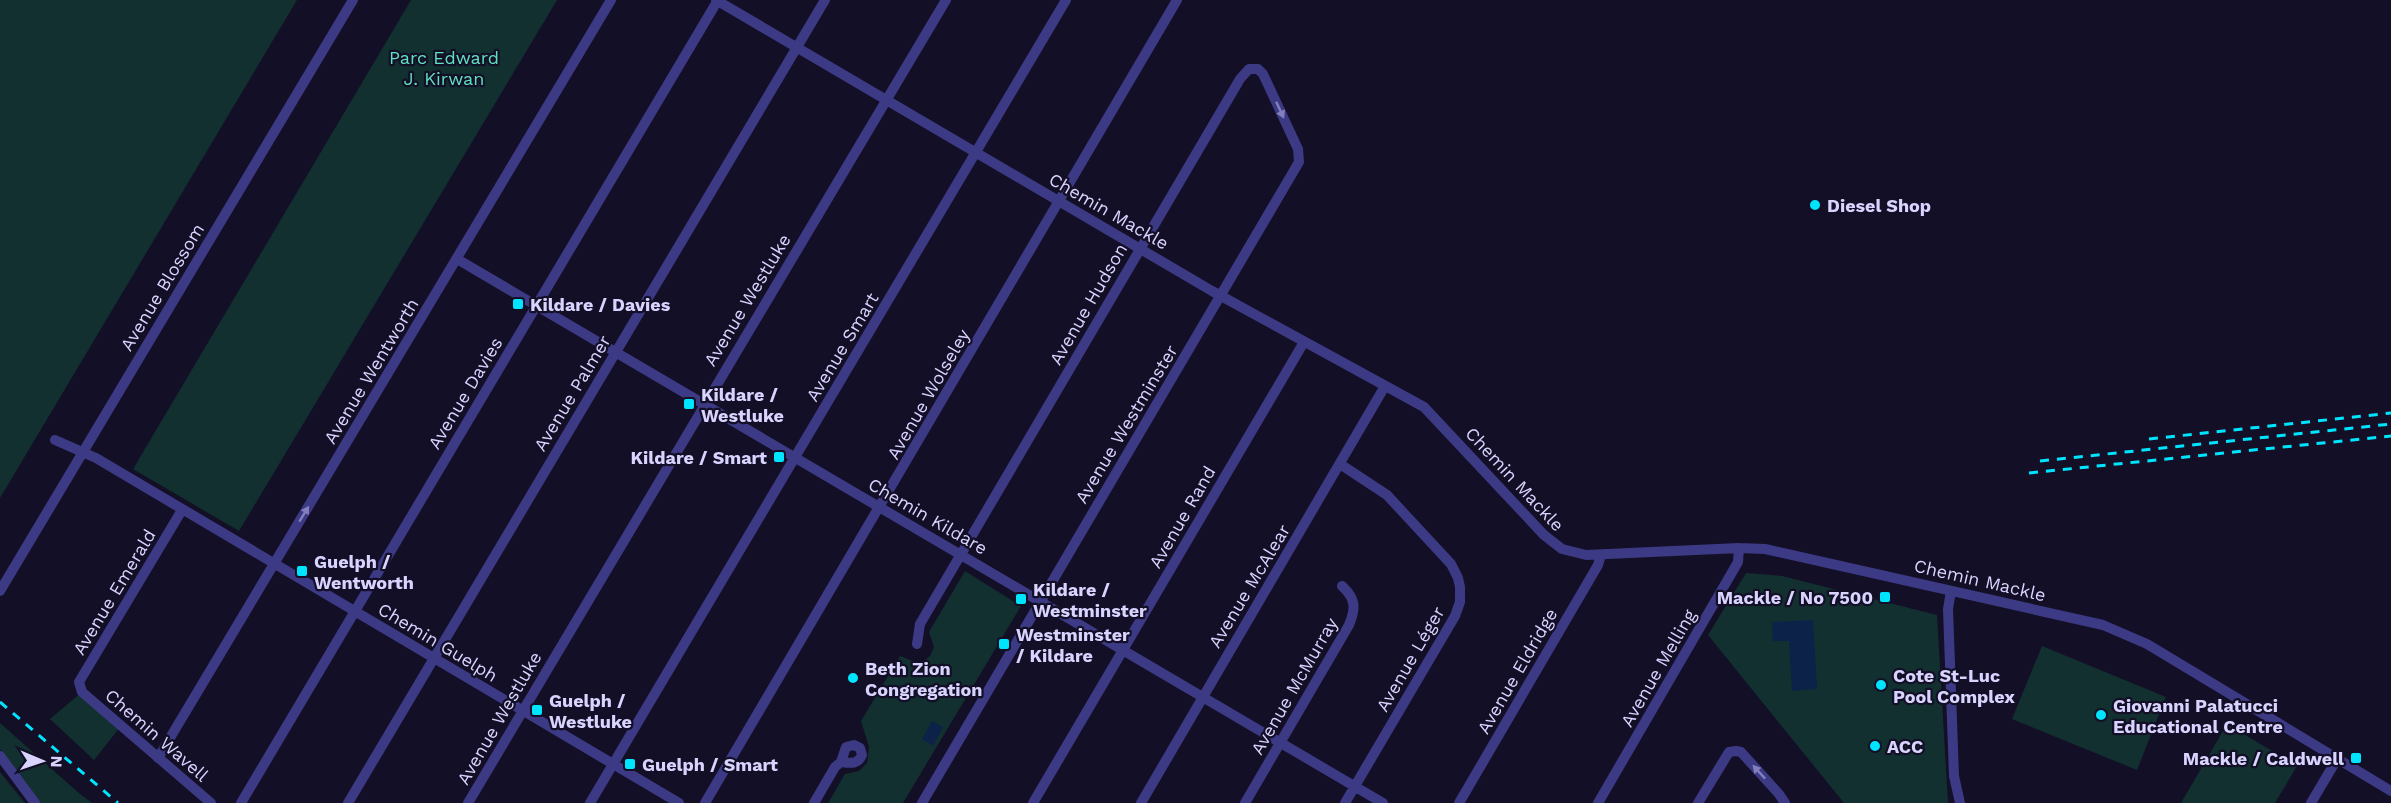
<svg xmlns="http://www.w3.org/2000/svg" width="2391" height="803" font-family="'Work Sans',sans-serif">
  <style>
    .green { fill: #12302f }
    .water { fill: #0c2248 }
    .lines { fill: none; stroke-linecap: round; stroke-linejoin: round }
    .minor { stroke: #3d3a85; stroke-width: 10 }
    .rail { stroke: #00e5ff; stroke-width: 3; stroke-dasharray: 9 8; stroke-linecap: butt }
    .oneway { fill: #837fbc }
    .poi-dot { fill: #00e5ff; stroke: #130f26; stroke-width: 2 }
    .labels { text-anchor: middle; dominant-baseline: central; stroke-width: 4.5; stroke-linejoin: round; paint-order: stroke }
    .park-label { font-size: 18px; fill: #5fe0c0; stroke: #130f26 }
    .poi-label { font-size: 18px; font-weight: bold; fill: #d9d4ff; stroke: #130f26; text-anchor: start }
    .street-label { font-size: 18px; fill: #d9d4ff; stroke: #130f26 }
  </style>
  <rect width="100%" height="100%" fill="#130f26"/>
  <path class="green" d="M 0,0 L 297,0 L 0,498 Z
    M 411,0 L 557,0 L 239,531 L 133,469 Z
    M 965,571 L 1021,606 L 903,803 L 828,803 L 845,774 L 859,771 L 867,763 L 869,747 L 861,721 L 900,656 L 920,664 L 930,656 L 934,647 L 929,632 Z
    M 1746,573 L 1782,576 L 1937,615 L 1948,803 L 1844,803 L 1708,635 Z
    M 2042,646 L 2166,697 L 2137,770 L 2012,719 Z
    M 82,692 L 121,726 L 94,760 L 50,719 Z
    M 0,723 L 80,794 L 92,803 L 40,803 L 0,749 Z
    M 2227,724 L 2297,766 L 2275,803 L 2181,803 Z
    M 0,772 L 25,803 L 0,803 Z"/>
  <path class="water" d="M 1813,620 L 1817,689 L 1792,691 L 1789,641 L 1773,641 L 1772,622 Z
    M 932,721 L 943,727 L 933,746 L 922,739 Z"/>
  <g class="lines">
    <path class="minor" d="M 716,0 L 1212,291 L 1424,407 L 1544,535 L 1562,549 L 1586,555 L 1739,548 L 1765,549 L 2103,625 L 2147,644 L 2391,791
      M 457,259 L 1383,803
      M 55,440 L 96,458 L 679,803
      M 1340,464 L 1387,495 L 1451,564 L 1458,578 L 1460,587 L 1460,602 L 1455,616 L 1345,803
      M 182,510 L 79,682 L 82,692 L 211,803
      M 0,591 L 353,0
      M 1951,591 L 1948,609 L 1954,776 L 1960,803
      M 917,644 L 920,624 L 1240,79 L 1249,69 L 1258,69 L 1263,74 L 1298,149 L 1299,162 L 922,803
      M 0,756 L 35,803
      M 158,758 L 611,0
      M 241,803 L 718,0
      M 348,803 L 825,0
      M 468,803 L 946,0
      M 590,803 L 1066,0
      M 705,803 L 1177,0
      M 814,803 L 835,767 L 841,762 L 846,747 L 854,745 L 860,748 L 862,755 C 858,765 850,763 841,762
      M 1033,803 L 1304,342
      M 1141,803 L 1385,386
      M 1245,803 L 1349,625 C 1356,608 1356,599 1342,586
      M 1459,803 L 1598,565 L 1601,555
      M 1598,803 L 1738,562 L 1739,548
      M 1698,803 L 1729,752 L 1736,751 L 1741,752 L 1779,794 L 1785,803
      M 2311,803 L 2337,759"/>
    <path class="rail" d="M 2149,439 L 2391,413
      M 2040,461 L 2391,424
      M 2029,473 L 2391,436
      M 0,702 L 118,803"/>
  </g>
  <defs><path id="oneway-solid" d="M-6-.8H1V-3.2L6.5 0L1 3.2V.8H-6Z" transform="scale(1.5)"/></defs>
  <g class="oneway">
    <use href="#oneway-solid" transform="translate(1280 110) rotate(65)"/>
    <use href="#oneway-solid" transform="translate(304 514) rotate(-59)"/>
    <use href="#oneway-solid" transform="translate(1759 772) rotate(-133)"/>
  </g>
  <g class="poi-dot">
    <circle cx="1815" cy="205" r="6"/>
    <rect x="512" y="298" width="12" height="12" rx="3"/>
    <rect x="683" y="398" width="12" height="12" rx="3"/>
    <rect x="773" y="451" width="12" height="12" rx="3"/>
    <rect x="296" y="565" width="12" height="12" rx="3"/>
    <rect x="1879" y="591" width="12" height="12" rx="3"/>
    <rect x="1015" y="593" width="12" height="12" rx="3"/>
    <rect x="998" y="638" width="12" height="12" rx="3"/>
    <circle cx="853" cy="678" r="6"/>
    <circle cx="1881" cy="685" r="6"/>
    <rect x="531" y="704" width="12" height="12" rx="3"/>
    <circle cx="2101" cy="715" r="6"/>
    <circle cx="1875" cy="746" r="6"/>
    <rect x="2350" y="752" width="12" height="12" rx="3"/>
    <rect x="624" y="758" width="12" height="12" rx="3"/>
  </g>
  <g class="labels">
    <g class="park-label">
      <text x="444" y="57">Parc Edward<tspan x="444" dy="21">J. Kirwan</tspan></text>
    </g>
    <g class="poi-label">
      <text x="1827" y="205">Diesel Shop</text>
      <text x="530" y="304">Kildare / Davies</text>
      <text x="701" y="394">Kildare /<tspan x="701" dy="21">Westluke</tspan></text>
      <text x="767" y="457" text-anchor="end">Kildare / Smart</text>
      <text x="314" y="561">Guelph /<tspan x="314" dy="21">Wentworth</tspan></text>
      <text x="1033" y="589">Kildare /<tspan x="1033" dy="21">Westminster</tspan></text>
      <text x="1873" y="597" text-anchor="end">Mackle / No 7500</text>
      <text x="1016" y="634">Westminster<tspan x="1016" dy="21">/ Kildare</tspan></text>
      <text x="865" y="668">Beth Zion<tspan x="865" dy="21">Congregation</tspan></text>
      <text x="1893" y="675">Cote St-Luc<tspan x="1893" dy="21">Pool Complex</tspan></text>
      <text x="549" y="700">Guelph /<tspan x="549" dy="21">Westluke</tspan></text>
      <text x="2113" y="705">Giovanni Palatucci<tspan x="2113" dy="21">Educational Centre</tspan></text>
      <text x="1887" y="746">ACC</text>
      <text x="2344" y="758" text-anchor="end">Mackle / Caldwell</text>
      <text x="642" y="764">Guelph / Smart</text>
    </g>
    <g class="street-label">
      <text transform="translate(1109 211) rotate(30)">Chemin Mackle</text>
      <text transform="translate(162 287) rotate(-59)">Avenue Blossom</text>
      <text transform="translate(747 300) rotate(-59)">Avenue Westluke</text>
      <text transform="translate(1088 304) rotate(-60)">Avenue Hudson</text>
      <text transform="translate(842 347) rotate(-59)">Avenue Smart</text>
      <text transform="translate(371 371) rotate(-59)">Avenue Wentworth</text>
      <text transform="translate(465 393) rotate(-59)">Avenue Davies</text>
      <text transform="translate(572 393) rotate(-59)">Avenue Palmer</text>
      <text transform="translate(928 394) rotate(-60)">Avenue Wolseley</text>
      <text transform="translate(1126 424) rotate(-59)">Avenue Westminster</text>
      <text transform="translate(1515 479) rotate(47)">Chemin Mackle</text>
      <text transform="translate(928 516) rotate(30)">Chemin Kildare</text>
      <text transform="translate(1182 517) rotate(-60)">Avenue Rand</text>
      <text transform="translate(1980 580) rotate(13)">Chemin Mackle</text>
      <text transform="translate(1249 586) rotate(-59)">Avenue McAlear</text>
      <text transform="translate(114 592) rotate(-59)">Avenue Emerald</text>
      <text transform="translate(438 642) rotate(31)">Chemin Guelph</text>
      <text transform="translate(1410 659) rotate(-60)">Avenue Léger</text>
      <text transform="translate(1658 668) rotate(-60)">Avenue Melling</text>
      <text transform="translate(1517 671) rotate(-60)">Avenue Eldridge</text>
      <text transform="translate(1294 686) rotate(-60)">Avenue McMurray</text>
      <text transform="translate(499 718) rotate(-60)">Avenue Westluke</text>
      <text transform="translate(157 735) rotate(41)">Chemin Wavell</text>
    </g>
  </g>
  <g transform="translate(42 761) rotate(92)" stroke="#130f26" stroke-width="4.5" paint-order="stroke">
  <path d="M0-4.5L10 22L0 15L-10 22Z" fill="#d9d4ff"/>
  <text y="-9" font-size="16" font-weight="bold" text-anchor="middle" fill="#d9d4ff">N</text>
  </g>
</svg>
